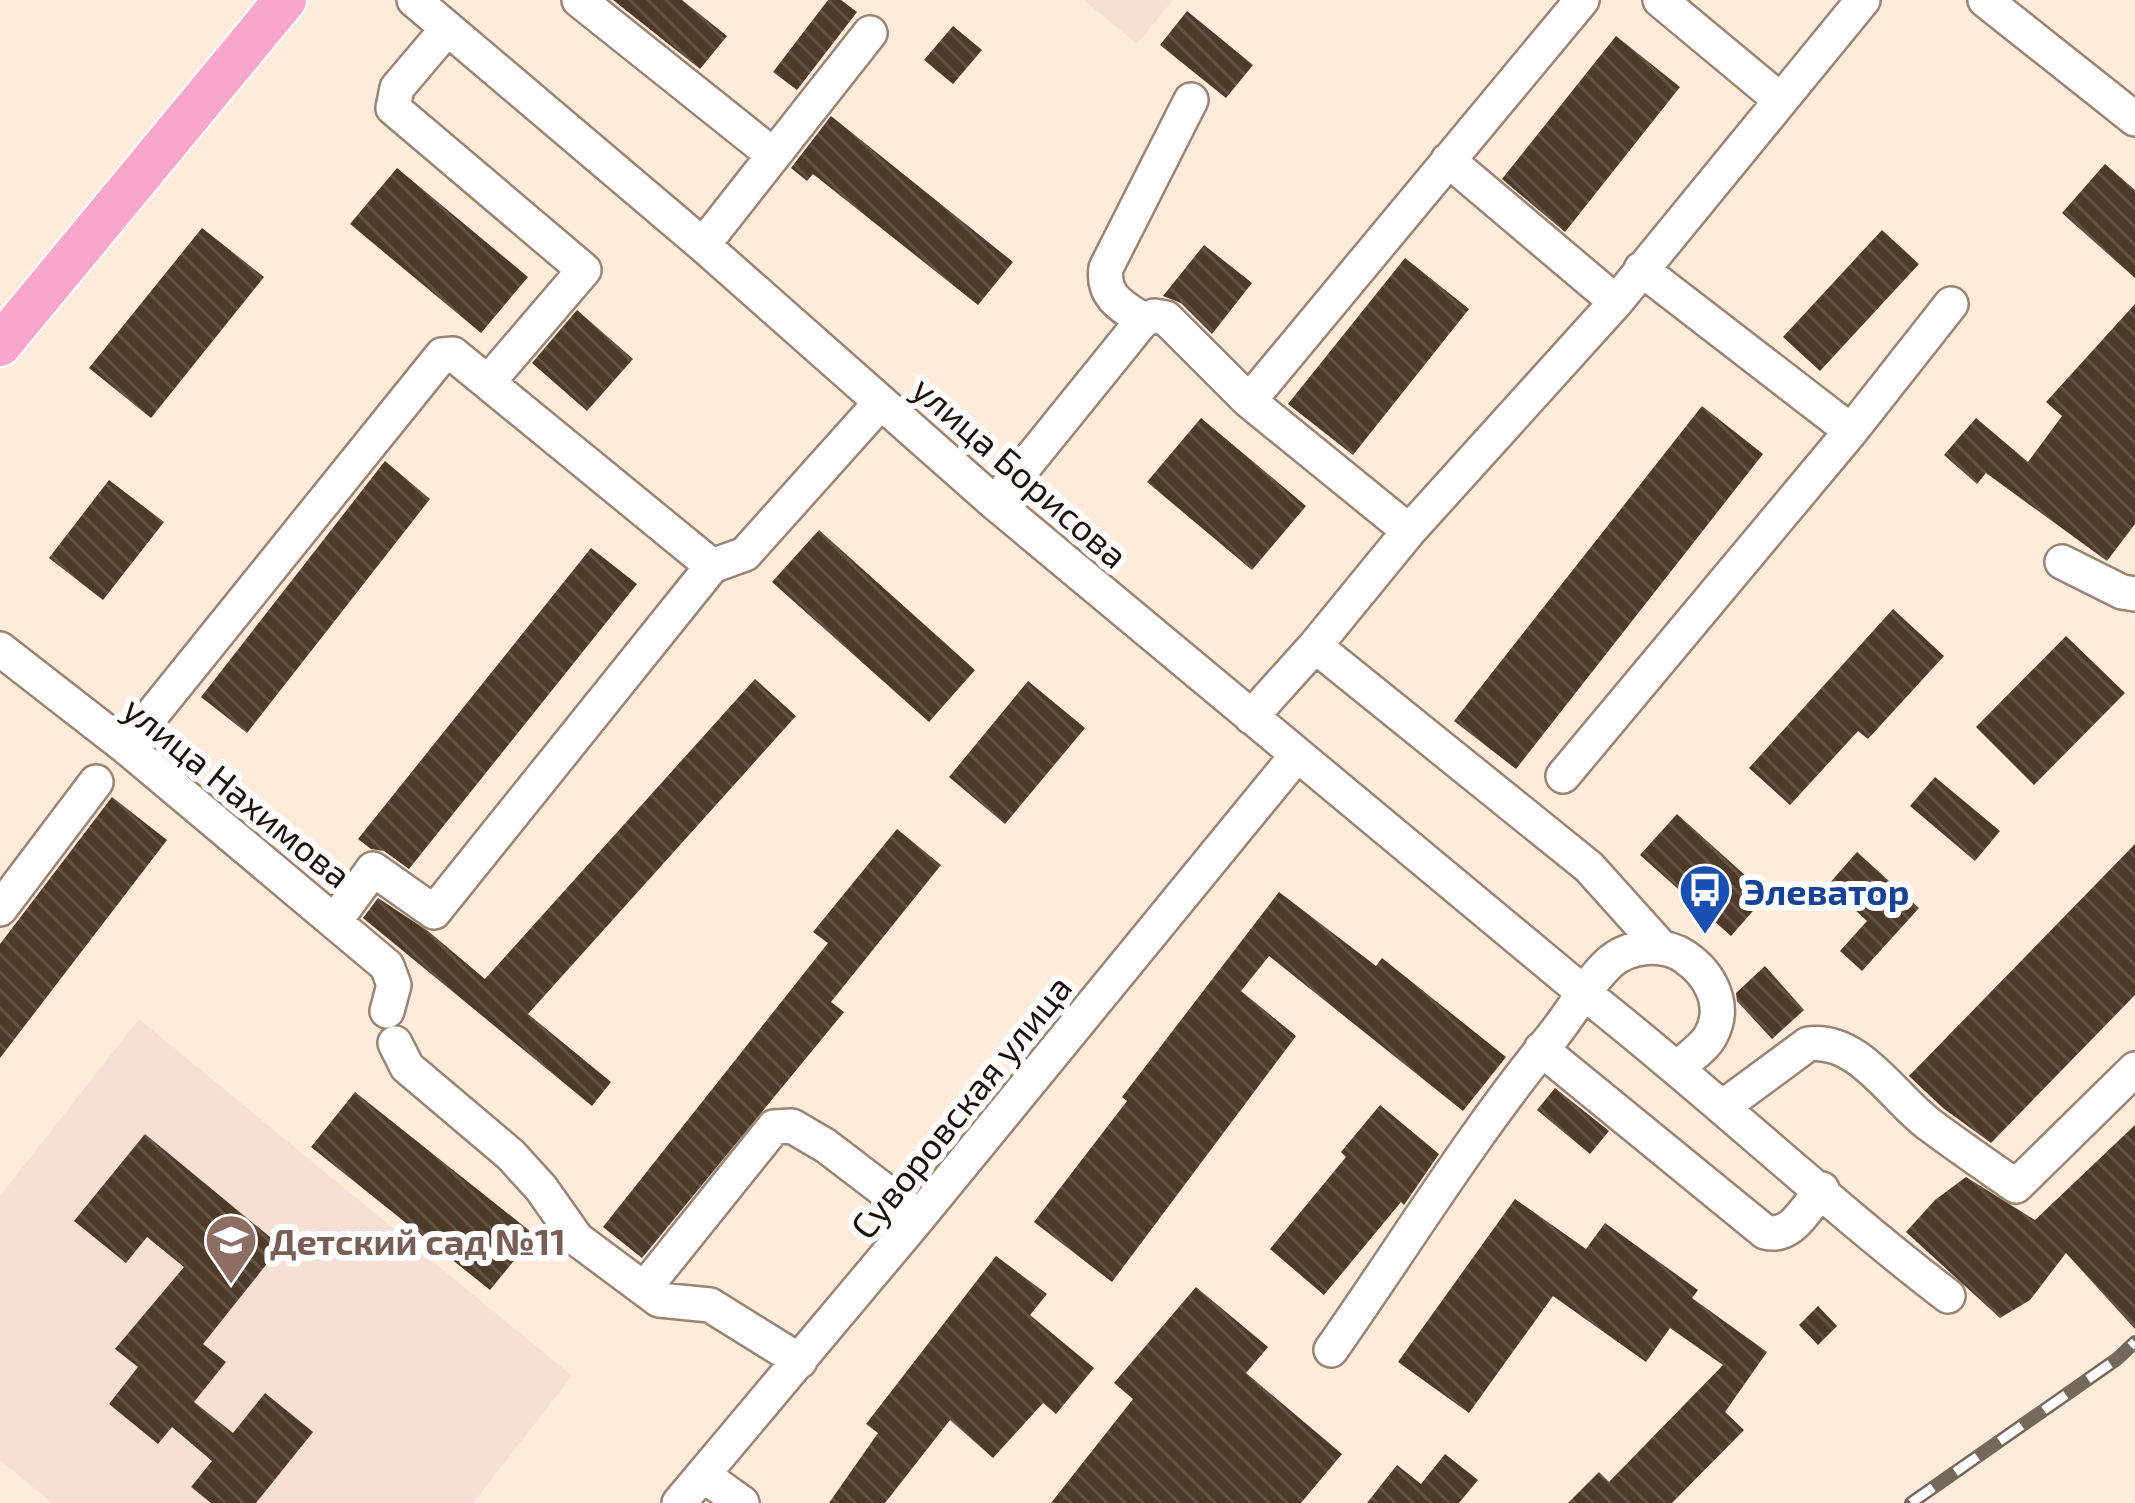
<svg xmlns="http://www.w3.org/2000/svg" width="2135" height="1503" font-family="'Exo 2',sans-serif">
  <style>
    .education { fill: #f6dfd4 }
    .building { fill: url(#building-back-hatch) }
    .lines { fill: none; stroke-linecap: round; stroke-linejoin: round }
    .minor-casing { stroke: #9b8471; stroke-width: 38 }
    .major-casing { stroke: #fff; stroke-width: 46 }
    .minor { stroke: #fff; stroke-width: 33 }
    .major { stroke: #f8a7cb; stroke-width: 42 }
    .rail-casing { stroke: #75685c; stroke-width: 14 }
    .rail { stroke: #fff; stroke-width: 9; stroke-dasharray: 27; stroke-linecap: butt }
    .labels { text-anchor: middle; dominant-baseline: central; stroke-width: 12; stroke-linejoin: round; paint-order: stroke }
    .street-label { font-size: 36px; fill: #1a110a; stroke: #fff }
    .transit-label { font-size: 36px; font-weight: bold; fill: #164399; stroke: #fff; text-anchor: start }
    .education-label { font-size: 36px; font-weight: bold; fill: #785e54; stroke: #fff; text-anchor: start }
  </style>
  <defs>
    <pattern id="building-back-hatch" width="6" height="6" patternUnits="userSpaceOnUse" patternTransform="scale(3)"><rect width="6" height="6" fill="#4d3a28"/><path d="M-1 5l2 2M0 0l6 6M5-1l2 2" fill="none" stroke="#635344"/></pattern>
  </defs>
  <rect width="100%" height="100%" fill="#feebd9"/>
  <path class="education" d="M 1084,0 L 1173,0 L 1137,44 Z
    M 139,1019 L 572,1376 L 473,1503 L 52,1503 L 0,1460 L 0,1196 Z"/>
  <path class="building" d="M 613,0 L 682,0 L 727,36 L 700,69 Z
    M 828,0 L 841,0 L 857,12 L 797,90 L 773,72 Z
    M 1187,11 L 1253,65 L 1226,98 L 1160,45 Z
    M 953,26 L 982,50 L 953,84 L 924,60 Z
    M 1616,36 L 1680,87 L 1565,232 L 1502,179 Z
    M 831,116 L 1013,262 L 978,305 L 813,174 L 807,181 L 791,168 Z
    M 2105,164 L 2135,190 L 2135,278 L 2062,213 Z
    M 397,168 L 528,277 L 481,333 L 350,224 Z
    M 202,228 L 264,277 L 151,418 L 89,368 Z
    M 1882,230 L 1919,264 L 1820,371 L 1783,337 Z
    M 1204,245 L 1252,283 L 1212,334 L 1181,303 L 1163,296 Z
    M 1405,258 L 1469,309 L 1353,455 L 1288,404 Z
    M 2135,304 L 2135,524 L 2107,561 L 1986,473 L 1977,484 L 1944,455 L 1976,418 L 2028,462 L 2062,416 L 2046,402 Z
    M 577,310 L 633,359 L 587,411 L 532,363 Z
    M 1702,406 L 1763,454 L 1516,769 L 1454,721 Z
    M 1201,418 L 1306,506 L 1252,570 L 1147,482 Z
    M 385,461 L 430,499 L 247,733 L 201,697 Z
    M 109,480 L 164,522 L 103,600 L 49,558 Z
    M 819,530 L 975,670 L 929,722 L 772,582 Z
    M 591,548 L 637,584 L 409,869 L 384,851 L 371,849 L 358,839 Z
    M 1893,609 L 1944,656 L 1868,739 L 1858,731 L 1790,805 L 1749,768 Z
    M 2066,636 L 2125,693 L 2034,785 L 1976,727 Z
    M 755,679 L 796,716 L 528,1014 L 611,1082 L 592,1106 L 363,918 L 378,898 L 428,931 L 485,979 Z
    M 1028,681 L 1085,728 L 1005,824 L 949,777 Z
    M 1935,777 L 2000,831 L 1975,861 L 1910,806 Z
    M 112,797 L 167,840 L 0,1058 L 0,944 Z
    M 1677,814 L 1767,895 L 1731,936 L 1640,855 Z
    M 897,829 L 941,865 L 831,1002 L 844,1012 L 642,1258 L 603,1227 L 828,943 L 813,932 Z
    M 2135,844 L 2135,995 L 1991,1143 L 1943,1108 L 1909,1076 Z
    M 1857,852 L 1919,908 L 1862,971 L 1840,951 L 1867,921 L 1828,885 Z
    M 1279,892 L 1376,966 L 1382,958 L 1506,1057 L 1463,1111 L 1269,956 L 1241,991 L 1296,1036 L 1112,1282 L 1034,1222 L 1127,1101 L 1122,1097 Z
    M 1765,966 L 1804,1010 L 1772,1039 L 1737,1001 L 1736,993 Z
    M 1555,1088 L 1609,1131 L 1590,1154 L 1537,1110 Z
    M 355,1092 L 535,1235 L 490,1290 L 311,1147 Z
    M 1380,1105 L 1439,1154 L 1404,1205 L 1401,1202 L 1324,1295 L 1270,1249 L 1346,1157 L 1341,1152 Z
    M 2135,1125 L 2135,1329 L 2066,1253 L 2030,1300 L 2000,1318 L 1906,1232 L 1935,1200 L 1966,1177 L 2035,1220 Z
    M 145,1134 L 281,1246 L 203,1344 L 226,1362 L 194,1402 L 233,1433 L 265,1393 L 313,1432 L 256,1503 L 211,1503 L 191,1487 L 212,1461 L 172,1427 L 158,1444 L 109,1404 L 138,1367 L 115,1349 L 184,1267 L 147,1237 L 126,1263 L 74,1221 Z
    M 1515,1199 L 1586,1249 L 1605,1223 L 1698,1290 L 1692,1298 L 1767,1352 L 1725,1412 L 1744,1430 L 1672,1503 L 1568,1503 L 1599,1472 L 1609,1482 L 1723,1365 L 1670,1328 L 1646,1362 L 1553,1296 L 1469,1413 L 1398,1362 Z
    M 996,1256 L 1047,1294 L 1030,1315 L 1094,1368 L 1056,1414 L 1043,1403 L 993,1458 L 950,1420 L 885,1503 L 829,1503 L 878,1433 L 866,1424 Z
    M 1196,1287 L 1268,1347 L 1246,1373 L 1342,1454 L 1301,1503 L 1051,1503 L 1133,1399 L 1114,1383 Z
    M 1818,1306 L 1837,1326 L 1818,1345 L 1799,1325 Z
    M 1445,1454 L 1478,1480 L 1459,1503 L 1367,1503 L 1397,1465 L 1421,1484 Z"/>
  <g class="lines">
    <g class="minor-casing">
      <path id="minor" d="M 414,0 L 703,245 L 995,503 L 1584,993 C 1708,1090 1823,1200 1948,1296
        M 579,0 L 772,154
        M 1660,0 L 1779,99
        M 1985,0 L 2135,119
        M 447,29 L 397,88 L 393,108 L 584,270 L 489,381
        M 1448,160 L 1616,302
        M 703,245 L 870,33
        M 1641,269 L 1851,431
        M 1143,320 C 1121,306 1102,296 1106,268 L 1191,100
        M 1249,401 L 1582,0
        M 995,503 L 1143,320 L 1154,316 L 1166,318 L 1249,401 L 1409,531
        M 2062,562 L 2122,592 L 2135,594
        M 1315,646 L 1589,867 L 1660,946
        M 0,649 L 126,747 L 387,966 L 394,985 L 387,1011
        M 1251,717 L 1315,646 L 1409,531 L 1616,302 L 1863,0
        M 126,747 L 442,355 L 453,354 L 712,566 L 745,554 L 881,402
        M 1563,776 L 1851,431 L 1951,304
        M 0,909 L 96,782
        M 335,921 L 373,869 L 434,912 L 712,566
        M 395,1043 L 407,1067 L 511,1155 L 541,1188 L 577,1239 L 659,1300 L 710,1305 L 800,1361
        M 1541,1049 L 1765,1232 C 1792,1239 1806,1208 1822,1189
        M 1724,1106 L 1808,1044 C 1859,1037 1893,1098 1930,1125 C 1958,1146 1987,1166 2016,1186 L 2135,1069
        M 644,1289 L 774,1127 L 792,1126 L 826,1146 L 919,1217
        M 1331,1350 C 1404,1246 1473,1133 1553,1036 C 1572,1012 1587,984 1609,963 C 1629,945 1663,942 1685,957 C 1710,974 1727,1005 1711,1035 C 1705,1047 1688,1058 1679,1067
        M 703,1475 L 742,1503
        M 679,1503 L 919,1217 L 1297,755"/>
    </g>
    <g class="major-casing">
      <path id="major" d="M 0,345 L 285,0"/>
    </g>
    <use href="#minor" class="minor"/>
    <use href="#major" class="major"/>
    <g class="rail-casing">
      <path id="rail" d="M 1911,1503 L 2117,1359 L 2135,1342"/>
    </g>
    <use href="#rail" class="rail"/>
  </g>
  <defs>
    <g id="bus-pin" transform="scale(2.7)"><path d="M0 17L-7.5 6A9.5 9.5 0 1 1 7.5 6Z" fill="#1a4fb4" stroke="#fff"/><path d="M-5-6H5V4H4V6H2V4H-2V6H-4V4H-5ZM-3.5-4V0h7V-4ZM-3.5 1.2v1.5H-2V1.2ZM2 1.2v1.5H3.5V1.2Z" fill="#fff"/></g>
    <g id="school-pin" transform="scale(2.7)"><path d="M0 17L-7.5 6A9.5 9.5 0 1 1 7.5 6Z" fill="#8d6e63" stroke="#fff"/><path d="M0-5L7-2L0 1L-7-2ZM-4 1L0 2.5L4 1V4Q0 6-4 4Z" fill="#fff"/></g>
  </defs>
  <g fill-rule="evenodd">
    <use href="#bus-pin" x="1705" y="890"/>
    <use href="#school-pin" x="231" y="1240"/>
  </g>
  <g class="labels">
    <g class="street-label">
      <text transform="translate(1021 471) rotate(41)">улица Борисова</text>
      <text transform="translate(238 791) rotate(39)">улица Нахимова</text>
      <text transform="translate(960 1106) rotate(-51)">Суворовская улица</text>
    </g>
    <g class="transit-label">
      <text x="1744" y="890">Элеватор</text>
    </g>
    <g class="education-label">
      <text x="270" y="1240">Детский сад №11</text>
    </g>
  </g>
</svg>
